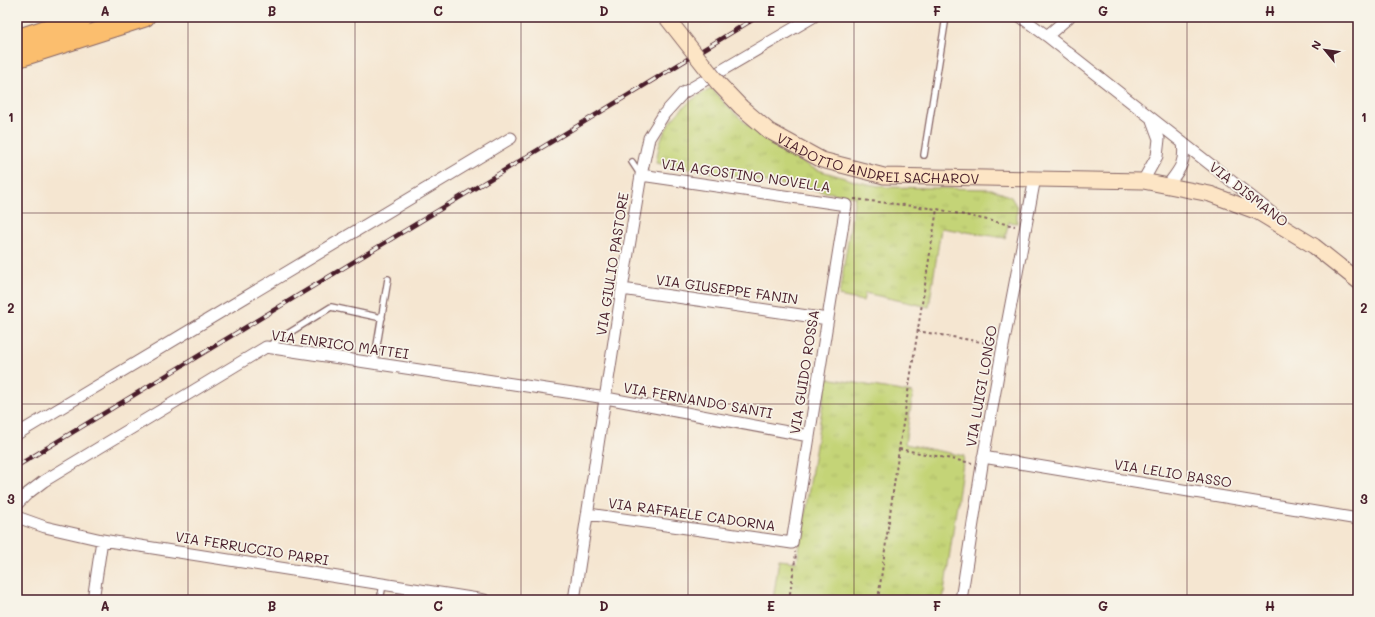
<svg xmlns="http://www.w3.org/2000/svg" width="1375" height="617" font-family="Mali,sans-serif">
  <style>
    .park { fill: url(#park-tufts); stroke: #877a51 }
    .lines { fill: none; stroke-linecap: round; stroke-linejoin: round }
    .lane-casing { stroke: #866565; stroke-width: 8 }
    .street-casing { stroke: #866565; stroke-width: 13 }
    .secondary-casing { stroke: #866565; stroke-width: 17 }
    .highway-casing { stroke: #866565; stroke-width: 21 }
    .path { stroke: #866565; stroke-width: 2; stroke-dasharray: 3 3; stroke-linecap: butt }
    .lane { stroke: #fff; stroke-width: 5.5 }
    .street { stroke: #fff; stroke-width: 11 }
    .secondary { stroke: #fde5c5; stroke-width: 15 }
    .highway { stroke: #fbbe6e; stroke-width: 19 }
    .rail-casing { stroke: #4a1f2b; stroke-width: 4.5 }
    .rail { stroke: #f7f3e8; stroke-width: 3; stroke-dasharray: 9; stroke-linecap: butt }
    .secondary-bridge-casing { stroke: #866565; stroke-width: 17; stroke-linecap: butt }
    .secondary-bridge { stroke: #fde5c5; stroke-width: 15 }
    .grid { fill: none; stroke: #4a1f2b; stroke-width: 1; stroke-opacity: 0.55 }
    .labels { text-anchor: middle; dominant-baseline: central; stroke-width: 3.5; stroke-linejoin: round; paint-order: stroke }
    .street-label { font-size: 14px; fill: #4a1f2b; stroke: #f7f3e8 }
    .neatline { fill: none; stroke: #4a1f2b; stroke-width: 1.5 }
    .grid-label { font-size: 13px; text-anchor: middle; font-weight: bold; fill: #4a1f2b }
  </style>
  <defs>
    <pattern id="park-tufts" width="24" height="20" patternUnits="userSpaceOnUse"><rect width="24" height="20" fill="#c4d477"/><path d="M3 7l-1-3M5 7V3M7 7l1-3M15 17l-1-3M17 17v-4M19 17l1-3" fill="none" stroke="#aab667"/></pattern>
  </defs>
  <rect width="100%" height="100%" fill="#f7f3e8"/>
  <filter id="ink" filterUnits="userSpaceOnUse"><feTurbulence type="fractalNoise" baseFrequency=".025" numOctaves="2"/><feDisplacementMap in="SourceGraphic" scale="8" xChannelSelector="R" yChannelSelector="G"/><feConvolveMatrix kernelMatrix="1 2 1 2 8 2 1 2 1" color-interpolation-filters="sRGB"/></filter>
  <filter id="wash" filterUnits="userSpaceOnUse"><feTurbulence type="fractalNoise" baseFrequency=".012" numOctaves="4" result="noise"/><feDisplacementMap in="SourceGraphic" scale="16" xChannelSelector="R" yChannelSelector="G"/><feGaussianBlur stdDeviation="0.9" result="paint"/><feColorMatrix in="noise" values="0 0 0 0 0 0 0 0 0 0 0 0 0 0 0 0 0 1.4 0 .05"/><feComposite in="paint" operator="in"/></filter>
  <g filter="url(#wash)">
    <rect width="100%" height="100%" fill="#f5e6d1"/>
    <path class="park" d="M 711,88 L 728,107 L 751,128 L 783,152 L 815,169 L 858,182 L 885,187 L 992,189 L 1011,197 L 1017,207 L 1017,223 L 1009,222 L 1005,238 L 941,228 L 929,307 L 865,293 L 863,301 L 839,296 L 855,197 L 656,163 C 658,153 659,141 664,133 C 674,113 692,98 711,88 Z
      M 827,378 L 913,393 L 905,444 L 964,456 L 943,600 L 773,600 L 779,560 L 797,562 Z"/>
  </g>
  <g filter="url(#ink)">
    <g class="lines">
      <g class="lane-casing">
        <path id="lane" d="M 924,155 L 946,17
          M 632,162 L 640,174
          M 268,346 L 331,307 L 382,318
          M 374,363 L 388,279
          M 380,600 L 383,585"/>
      </g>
      <g class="street-casing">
        <path id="street" d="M 1021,17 L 1047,36 L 1277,217
          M 1047,36 L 1069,17
          M 1143,181 L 1157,156 L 1159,139 L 1152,120
          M 1167,186 C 1179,170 1186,164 1183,143
          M 622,289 L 828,319
          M 17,434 L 511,138
          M 983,457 L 1358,519
          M 17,504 L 27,494 L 44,481 L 266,347 L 606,398 L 809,436
          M 588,514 L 792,543 L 846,205 L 641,175
          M 17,517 L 45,527 L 102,540 L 484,600
          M 93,600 L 102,540
          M 574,600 L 622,289 L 641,175 L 649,138 L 664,114 L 683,93 L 813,17
          M 961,600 L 982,465 L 1003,346 L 1035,178"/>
      </g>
      <g class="secondary-casing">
        <g id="secondary">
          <path id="s1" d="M 741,107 L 769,131 L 822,160 L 884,176 L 1143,181 L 1210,194 L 1258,212 L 1314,246 L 1358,281"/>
        </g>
      </g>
      <g class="highway-casing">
        <path id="highway" d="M 17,39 L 84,17
          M 17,58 L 145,17"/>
      </g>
      <path class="path" d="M 854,199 L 937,209 L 1015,226
        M 917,331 L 993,344
        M 899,449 L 972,463
        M 789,600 L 796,554 L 795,552
        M 878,600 L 899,449 L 937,209"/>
      <use href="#lane" class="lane"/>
      <use href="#street" class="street"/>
      <use href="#secondary" class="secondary"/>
      <use href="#highway" class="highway"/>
      <g class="rail-casing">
        <path id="rail" d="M 17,466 L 757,17"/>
      </g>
      <use href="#rail" class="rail"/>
      <g class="secondary-bridge-casing">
        <path id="secondary-bridge" d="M 667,18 L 718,83 L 741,107"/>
      </g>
      <use href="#secondary-bridge" class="secondary-bridge"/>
    </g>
  </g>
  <path class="grid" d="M 188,17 L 188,600M 355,17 L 355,600M 521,17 L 521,600M 688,17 L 688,600M 854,17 L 854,600M 1020,17 L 1020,600M 1187,17 L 1187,600M 17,213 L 1358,213M 17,404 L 1358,404"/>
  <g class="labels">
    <g class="street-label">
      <text stroke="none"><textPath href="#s1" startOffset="152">VIADOTTO ANDREI SACHAROV</textPath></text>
      <text transform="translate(746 175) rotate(8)">VIA AGOSTINO NOVELLA</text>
      <text transform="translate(1249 194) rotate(38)">VIA DISMANO</text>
      <text transform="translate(612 264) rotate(-81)">VIA GIULIO PASTORE</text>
      <text transform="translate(727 289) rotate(8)">VIA GIUSEPPE FANIN</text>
      <text transform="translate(340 344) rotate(8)">VIA ENRICO MATTEI</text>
      <text transform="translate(804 372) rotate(-81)">VIA GUIDO ROSSA</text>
      <text transform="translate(981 386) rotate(-80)">VIA LUIGI LONGO</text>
      <text transform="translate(698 400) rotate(10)">VIA FERNANDO SANTI</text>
      <text transform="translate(1173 473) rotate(9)">VIA LELIO BASSO</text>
      <text transform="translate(692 514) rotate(8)">VIA RAFFAELE CADORNA</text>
      <text transform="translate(252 548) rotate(9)">VIA FERRUCCIO PARRI</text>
    </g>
  </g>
  <rect width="1375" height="617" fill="none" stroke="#f7f3e8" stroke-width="44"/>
  <g transform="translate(1325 50) rotate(299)" stroke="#f7f3e8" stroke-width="3" paint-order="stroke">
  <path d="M0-3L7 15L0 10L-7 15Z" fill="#4a1f2b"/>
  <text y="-6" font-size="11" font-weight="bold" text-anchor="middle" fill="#4a1f2b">N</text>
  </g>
  <rect x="22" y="22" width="1331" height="573" class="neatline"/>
  <g class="grid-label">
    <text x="105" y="16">A</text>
    <text x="272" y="16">B</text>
    <text x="438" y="16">C</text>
    <text x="604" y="16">D</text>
    <text x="771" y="16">E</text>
    <text x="937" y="16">F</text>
    <text x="1103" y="16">G</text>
    <text x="1270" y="16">H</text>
    <text x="11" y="122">1</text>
    <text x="1364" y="122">1</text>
    <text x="11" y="313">2</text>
    <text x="1364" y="313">2</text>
    <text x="11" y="504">3</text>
    <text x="1364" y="504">3</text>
    <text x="105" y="611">A</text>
    <text x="272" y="611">B</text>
    <text x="438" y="611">C</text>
    <text x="604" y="611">D</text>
    <text x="771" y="611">E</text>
    <text x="937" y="611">F</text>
    <text x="1103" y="611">G</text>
    <text x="1270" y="611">H</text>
  </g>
</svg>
